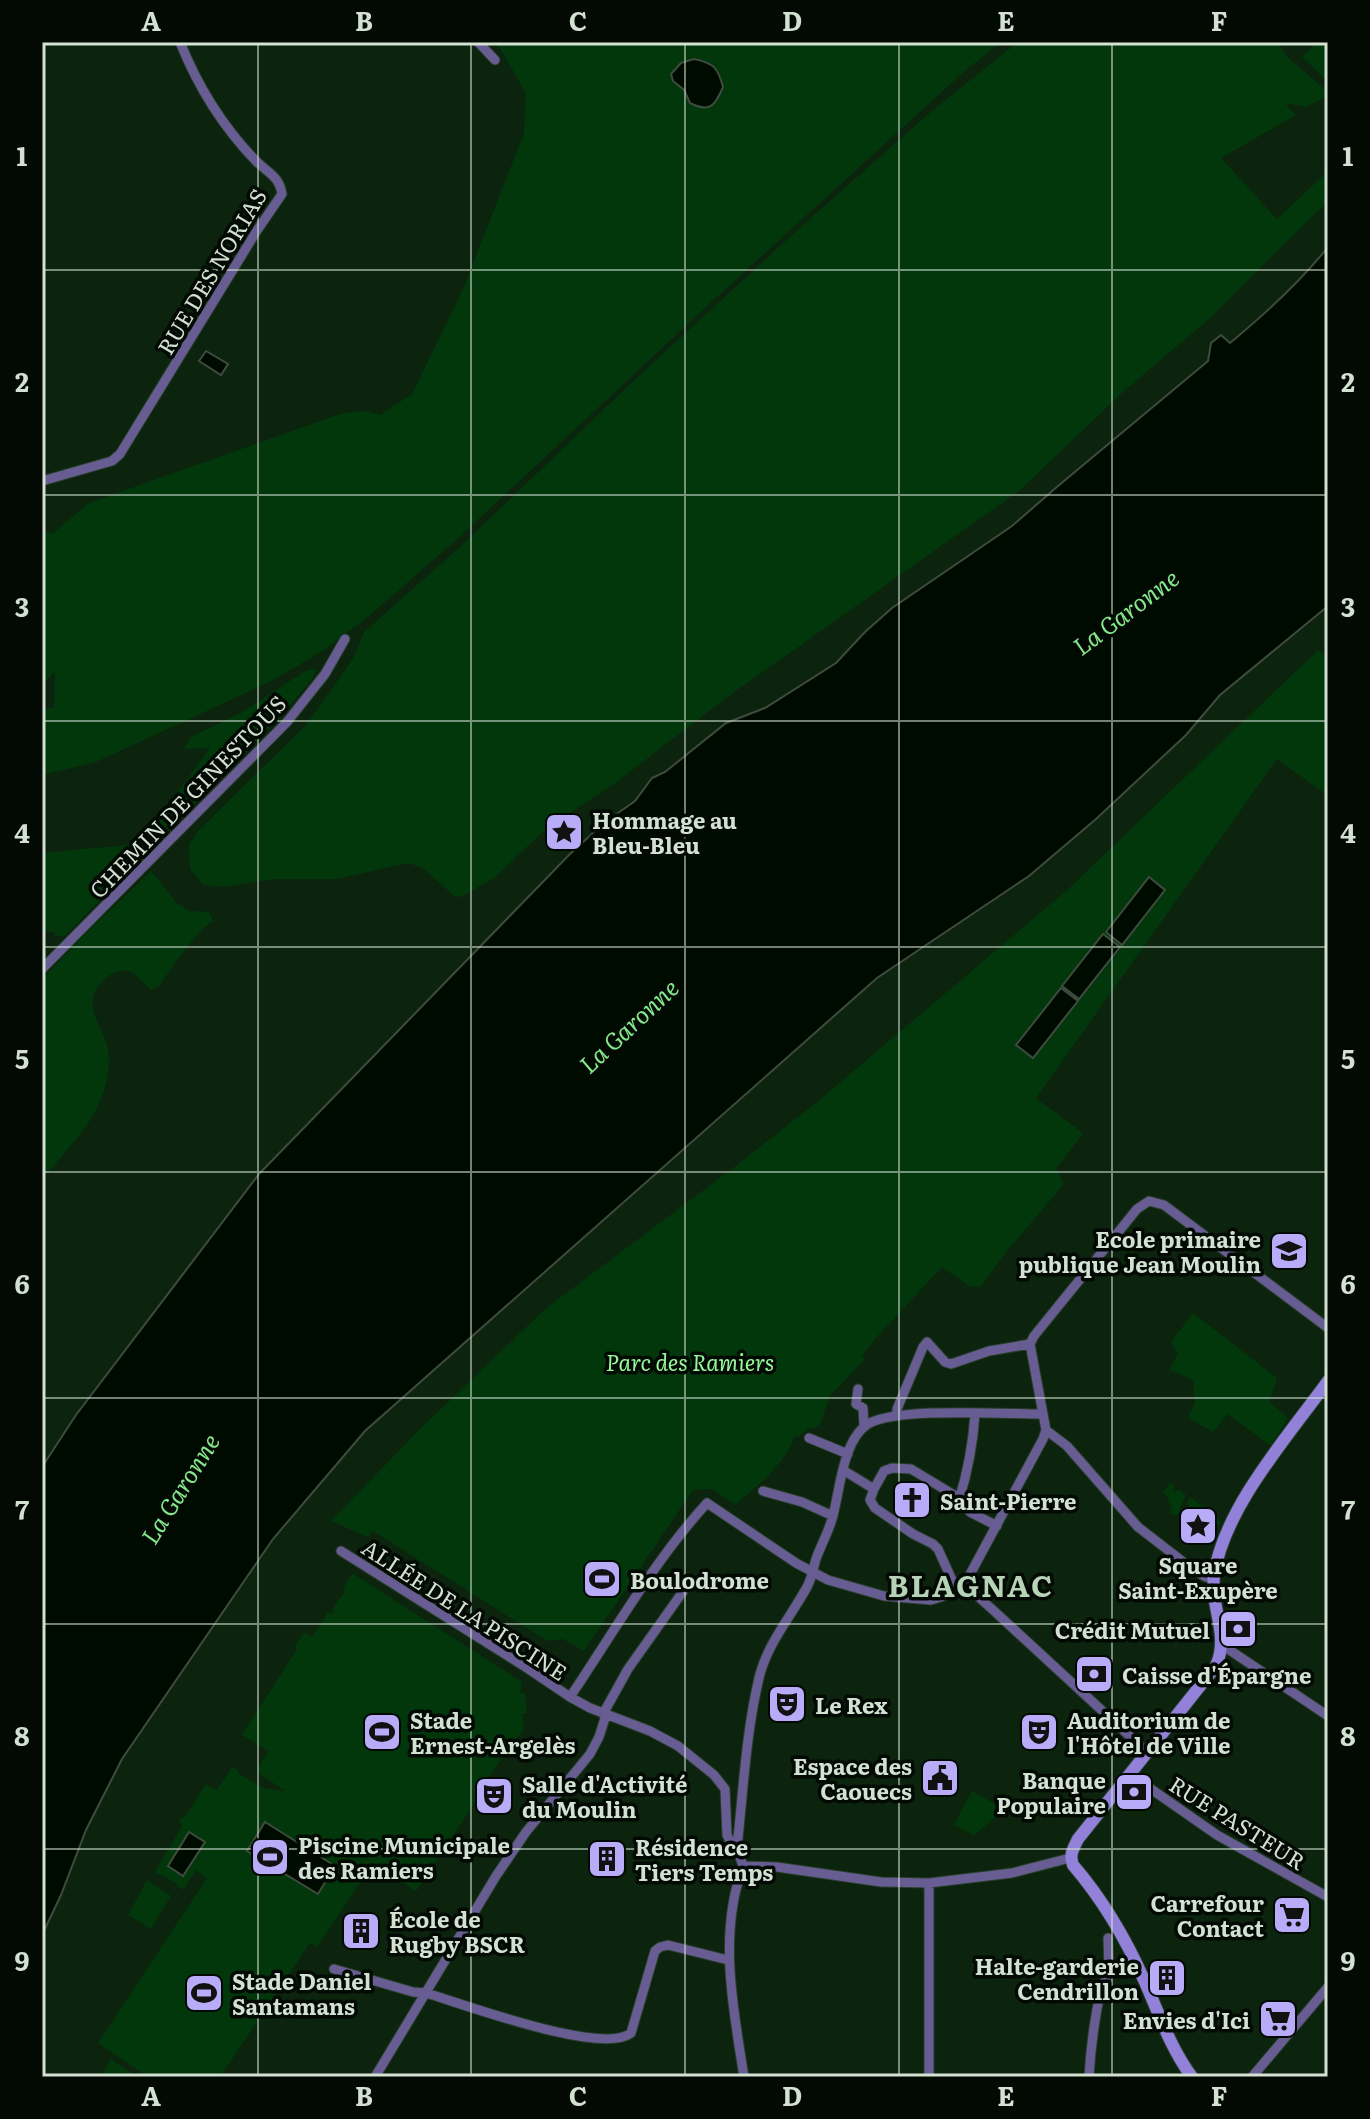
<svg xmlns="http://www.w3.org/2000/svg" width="1370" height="2119" font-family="Literata,serif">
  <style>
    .green { fill: #02370c }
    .water { fill: #000b00; stroke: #3f4b3f; stroke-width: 2 }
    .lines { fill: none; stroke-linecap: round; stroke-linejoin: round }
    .minor-casing { stroke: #283e2a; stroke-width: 11 }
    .secondary-casing { stroke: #283e2a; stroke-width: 14 }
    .minor { stroke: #675d93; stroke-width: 9 }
    .secondary { stroke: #9281d8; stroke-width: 12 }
    .grid { fill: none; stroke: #d3e1d3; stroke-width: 2; stroke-opacity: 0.55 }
    .labels { text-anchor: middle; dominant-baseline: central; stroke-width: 7; stroke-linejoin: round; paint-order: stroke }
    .street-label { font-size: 22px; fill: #d3e1d3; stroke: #030903 }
    .poi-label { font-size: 22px; font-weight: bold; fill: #d3e1d3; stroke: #030903; text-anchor: start }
    .park-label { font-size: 22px; font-style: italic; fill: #95f99b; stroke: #030903 }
    .water-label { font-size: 24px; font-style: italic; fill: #84e88b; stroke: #030903 }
    .district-label { font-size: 30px; font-weight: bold; letter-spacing: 2px; fill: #b7d3b7; stroke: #030903 }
    .neatline { fill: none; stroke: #d3e1d3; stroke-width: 3 }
    .grid-label { font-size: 26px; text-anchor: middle; font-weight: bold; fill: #d3e1d3 }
  </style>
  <rect width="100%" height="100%" fill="#0c230e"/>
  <path class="green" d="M 494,42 L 1001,42 L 966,70 L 719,295 L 454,542 L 370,615 L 324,650 L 274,680 L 96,762 L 42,775 L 42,709 L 54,707 L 55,672 L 42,684 L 42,530 L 52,534 L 89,503 L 343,413 L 367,411 L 380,415 L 412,394 L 463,289 L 524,133 L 526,93 L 501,50 Z
    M 1018,42 L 1278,42 L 1287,57 L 1328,92 L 1328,96 L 1305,107 L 1285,103 L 1296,115 L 1221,158 L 1277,219 L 1328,171 L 1327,202 L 1209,319 L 1124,391 L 1019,491 L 730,695 L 614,784 L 547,828 L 494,878 L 461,897 L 454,896 L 423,868 L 408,863 L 336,879 L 273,879 L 223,887 L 204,885 L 190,869 L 189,844 L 199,830 L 306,725 L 353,659 L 364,632 L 460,547 L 628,386 L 804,224 L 933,110 Z
    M 1317,42 L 1328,42 L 1328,79 L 1326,80 L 1302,57 Z
    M 1318,650 L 1328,657 L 1328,796 L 1277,759 L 1036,1098 L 1083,1133 L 1056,1169 L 1064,1184 L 1008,1250 L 980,1287 L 969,1286 L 942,1267 L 876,1338 L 862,1356 L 865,1359 L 830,1396 L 820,1424 L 815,1428 L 808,1428 L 800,1436 L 794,1437 C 784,1466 757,1486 735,1505 L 712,1489 L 693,1490 L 584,1651 L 563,1639 L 547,1641 L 373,1531 L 368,1537 L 331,1521 L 420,1429 L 545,1309 L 737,1165 L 817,1102 L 1066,891 Z
    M 316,669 L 313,678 L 280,717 L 65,936 L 55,936 L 54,932 L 42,931 L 42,853 L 137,844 L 146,836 L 210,748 L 184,749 L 191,737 L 244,711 L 307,670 Z
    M 151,871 L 176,902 L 189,911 L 209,912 L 213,921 C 196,931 171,970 158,987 L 152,990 C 144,985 136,973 128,971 C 120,969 112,973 106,978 C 77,1003 103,1024 108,1050 C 111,1064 107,1080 103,1093 C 94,1123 67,1149 48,1173 L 42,1174 L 42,979 L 88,931 Z
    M 1193,1313 L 1277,1378 L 1269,1402 L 1288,1418 L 1271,1446 L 1228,1414 L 1213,1432 L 1188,1418 L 1195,1402 L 1193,1380 L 1169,1370 L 1178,1354 L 1171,1342 Z
    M 1170,1483 L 1174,1486 L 1172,1489 L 1175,1492 L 1178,1489 L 1186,1495 L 1177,1516 L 1170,1513 L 1172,1508 L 1170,1506 L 1168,1498 L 1163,1492 Z
    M 1190,1497 L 1218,1518 L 1221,1523 L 1220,1526 L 1216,1524 L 1210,1539 L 1200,1535 L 1197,1529 L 1193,1526 L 1193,1521 L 1187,1501 Z
    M 352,1573 L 522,1682 L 520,1693 L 525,1693 L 527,1713 L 522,1714 L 524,1729 L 484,1783 L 486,1786 L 416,1891 L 373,1863 L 317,1947 L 310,1943 L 220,2077 L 148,2077 L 98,2043 L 207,1878 L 196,1870 L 183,1890 L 177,1885 L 177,1884 L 155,1872 L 182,1826 L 179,1821 L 182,1817 L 184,1818 L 206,1784 L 217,1790 L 232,1767 L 239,1771 L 238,1773 L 263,1788 L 285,1791 L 260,1774 L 257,1770 L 268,1751 L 242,1735 L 297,1649 L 295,1647 L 304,1632 L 312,1637 L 328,1612 L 332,1614 L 334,1611 L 332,1610 L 342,1595 L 345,1593 L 343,1589 Z
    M 972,1791 L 1002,1808 L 1002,1811 L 976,1834 L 973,1835 L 954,1825 Z
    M 147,1880 L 171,1896 L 151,1929 L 128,1915 Z
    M 111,2059 L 138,2077 L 100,2077 Z"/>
  <path class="water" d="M 694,59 C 714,63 718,68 723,87 C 715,106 710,113 690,103 L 684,90 L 673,81 L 671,74 L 681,63 Z
    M 1328,247 L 1328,606 L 1220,695 L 1186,735 L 1096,819 L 1029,876 L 877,978 L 365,1431 L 273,1539 L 122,1759 L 86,1830 L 61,1895 L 42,1935 L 42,1467 L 76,1415 L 259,1174 L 570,854 L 605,822 L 635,801 L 652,778 L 665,772 L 726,723 L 765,708 L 836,663 L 865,632 L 892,608 L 1012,526 L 1058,486 L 1208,361 L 1211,343 L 1221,335 L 1230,343 C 1265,314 1300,282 1328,247 Z
    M 206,351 L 228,364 L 221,375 L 199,361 Z
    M 1149,877 L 1165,890 L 1122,945 L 1106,932 Z
    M 1103,934 L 1120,947 L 1079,999 L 1062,986 Z
    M 1061,988 L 1078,1001 L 1033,1058 L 1016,1045 Z
    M 265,1822 L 335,1866 L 318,1894 L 247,1851 Z
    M 189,1832 L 205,1842 L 183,1876 L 168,1866 Z"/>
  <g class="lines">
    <g class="minor-casing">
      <path id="minor" d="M 478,42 L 495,60
        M 42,481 L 112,461 L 120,454 L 256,232 L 282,194 C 279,176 269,174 256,161 C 222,126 198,87 180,42
        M 42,969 L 287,722 L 325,674 L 345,639
        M 1030,1344 L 1034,1336 L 1137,1209 L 1149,1201 L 1164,1205 L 1328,1328
        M 858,1389 L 856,1404 L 863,1408 L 864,1426
        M 897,1416 L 897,1409 L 923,1347 L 927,1342 L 945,1362 L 951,1364 L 989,1351 L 1030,1344
        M 1046,1430 L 1067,1446 L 1138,1527 L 1195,1571 L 1206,1577 L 1214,1578
        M 809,1438 L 848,1454
        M 843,1470 L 874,1489
        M 763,1491 L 802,1502 L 833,1516
        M 959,1500 C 968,1471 973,1443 975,1414
        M 997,1526 L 970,1512 L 954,1495 L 911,1469 L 892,1468 L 884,1471 L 874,1489 L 870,1500 L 875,1508 L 913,1534 L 933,1544 L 938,1549 L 952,1580 L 974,1593 L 993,1610 L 1148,1753
        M 341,1551 L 524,1666 L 570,1697 L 590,1708 L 650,1731 L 678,1746 L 714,1775 L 725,1789 L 727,1835 L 730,1841 L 737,1848 L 743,1866
        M 1222,1645 L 1328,1716
        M 570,1697 C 614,1632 654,1561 707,1503 L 796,1563 L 828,1580 L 884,1596 L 931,1600 L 951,1594 L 968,1578 L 1043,1439 L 1046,1430 L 1030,1344
        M 603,1714 L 628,1669 L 684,1590 L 685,1585 L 681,1579
        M 1131,1775 L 1217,1835 L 1328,1897
        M 737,1848 C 743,1792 746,1733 759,1678 C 767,1644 790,1618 807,1587 C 812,1578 813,1569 816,1559 C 821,1545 828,1533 832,1519 C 840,1493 842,1440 868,1424 C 897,1407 1004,1414 1043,1414
        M 743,1866 L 777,1867 L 881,1882 L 929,1883 L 1012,1873 L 1070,1858
        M 743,1866 C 718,1934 733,2007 744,2077
        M 1108,1938 L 1109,1971
        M 334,1969 L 413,1992 L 426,1993 C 463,2004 603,2056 631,2033 L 655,1951 L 660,1947 L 668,1945 L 728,1960
        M 375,2077 L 496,1876 L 526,1832 L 590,1754 L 599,1737 L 606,1715
        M 929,2077 L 929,1883
        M 1089,2077 C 1090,2057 1097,1981 1111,1970 C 1118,1964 1127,1964 1135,1960
        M 1252,2077 L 1328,1987"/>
    </g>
    <g class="secondary-casing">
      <path id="secondary" d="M 1192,2077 C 1171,2049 1159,2014 1145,1982 C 1126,1939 1104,1901 1073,1865 C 1069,1855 1073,1849 1078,1839 L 1216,1666 C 1230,1634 1210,1608 1214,1576 C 1223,1509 1289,1435 1328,1381"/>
    </g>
    <use href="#minor" class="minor"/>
    <use href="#secondary" class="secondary"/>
  </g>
  <path class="grid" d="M 258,42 L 258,2077M 471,42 L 471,2077M 685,42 L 685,2077M 899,42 L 899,2077M 1112,42 L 1112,2077M 42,270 L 1328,270M 42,495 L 1328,495M 42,721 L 1328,721M 42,947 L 1328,947M 42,1172 L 1328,1172M 42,1398 L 1328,1398M 42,1624 L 1328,1624M 42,1849 L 1328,1849"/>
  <defs>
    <g id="sight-square" transform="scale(2)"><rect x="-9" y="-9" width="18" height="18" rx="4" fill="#b8abf7" stroke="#030903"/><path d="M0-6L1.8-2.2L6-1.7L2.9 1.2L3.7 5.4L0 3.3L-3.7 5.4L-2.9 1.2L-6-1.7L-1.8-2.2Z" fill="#111"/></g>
    <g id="school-square" transform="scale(2)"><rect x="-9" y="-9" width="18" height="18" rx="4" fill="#b8abf7" stroke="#030903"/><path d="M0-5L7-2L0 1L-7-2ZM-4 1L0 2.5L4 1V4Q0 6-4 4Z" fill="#111"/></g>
    <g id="church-square" transform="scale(2)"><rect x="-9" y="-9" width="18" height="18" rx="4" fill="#b8abf7" stroke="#030903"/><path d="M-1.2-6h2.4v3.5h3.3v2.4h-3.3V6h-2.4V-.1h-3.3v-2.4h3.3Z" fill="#111"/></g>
    <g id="stadium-square" transform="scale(2)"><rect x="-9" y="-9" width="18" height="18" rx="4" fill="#b8abf7" stroke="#030903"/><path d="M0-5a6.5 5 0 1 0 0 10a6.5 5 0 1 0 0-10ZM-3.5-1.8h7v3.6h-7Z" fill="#111"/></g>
    <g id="bank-square" transform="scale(2)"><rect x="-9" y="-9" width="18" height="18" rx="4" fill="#b8abf7" stroke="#030903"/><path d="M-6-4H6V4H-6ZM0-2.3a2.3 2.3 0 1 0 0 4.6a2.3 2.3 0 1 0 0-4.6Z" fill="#111"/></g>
    <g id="theatre-square" transform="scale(2)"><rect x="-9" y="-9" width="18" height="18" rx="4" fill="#b8abf7" stroke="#030903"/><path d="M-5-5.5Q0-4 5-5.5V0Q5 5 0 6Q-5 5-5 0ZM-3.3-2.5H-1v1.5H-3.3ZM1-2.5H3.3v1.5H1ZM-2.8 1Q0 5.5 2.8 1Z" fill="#111"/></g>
    <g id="civic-square" transform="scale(2)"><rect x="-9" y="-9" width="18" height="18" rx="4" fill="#b8abf7" stroke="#030903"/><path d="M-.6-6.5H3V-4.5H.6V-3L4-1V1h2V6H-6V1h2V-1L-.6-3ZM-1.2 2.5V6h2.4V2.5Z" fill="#111"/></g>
    <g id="building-square" transform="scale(2)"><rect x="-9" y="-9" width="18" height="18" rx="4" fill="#b8abf7" stroke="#030903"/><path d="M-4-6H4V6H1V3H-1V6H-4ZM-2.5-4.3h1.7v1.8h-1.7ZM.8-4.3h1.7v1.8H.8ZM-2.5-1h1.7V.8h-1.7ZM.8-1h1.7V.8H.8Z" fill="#111"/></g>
    <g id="supermarket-square" transform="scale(2)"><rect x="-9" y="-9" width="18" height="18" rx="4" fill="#b8abf7" stroke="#030903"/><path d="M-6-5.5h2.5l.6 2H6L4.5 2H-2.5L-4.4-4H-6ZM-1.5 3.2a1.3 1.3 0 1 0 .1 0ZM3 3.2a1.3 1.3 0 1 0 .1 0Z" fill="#111"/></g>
  </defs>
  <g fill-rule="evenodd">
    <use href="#sight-square" x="564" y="832"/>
    <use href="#school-square" x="1289" y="1251"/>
    <use href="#church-square" x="912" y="1500"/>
    <use href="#sight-square" x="1198" y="1526"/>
    <use href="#stadium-square" x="602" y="1579"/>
    <use href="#bank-square" x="1238" y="1629"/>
    <use href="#bank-square" x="1094" y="1674"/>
    <use href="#theatre-square" x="787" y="1704"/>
    <use href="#stadium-square" x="382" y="1732"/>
    <use href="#theatre-square" x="1039" y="1732"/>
    <use href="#civic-square" x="940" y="1778"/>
    <use href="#bank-square" x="1134" y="1792"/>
    <use href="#theatre-square" x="494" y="1796"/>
    <use href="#stadium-square" x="270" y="1857"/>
    <use href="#building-square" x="607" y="1859"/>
    <use href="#supermarket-square" x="1292" y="1915"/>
    <use href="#building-square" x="361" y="1931"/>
    <use href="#building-square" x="1167" y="1978"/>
    <use href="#stadium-square" x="204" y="1993"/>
    <use href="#supermarket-square" x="1278" y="2019"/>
  </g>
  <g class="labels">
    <g class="street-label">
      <text transform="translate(211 271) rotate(-59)">RUE DES NORIAS</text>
      <text transform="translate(187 796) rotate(-46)">CHEMIN DE GINESTOUS</text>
      <text transform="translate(465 1609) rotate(33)">ALLÉE DE LA PISCINE</text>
      <text transform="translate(1238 1822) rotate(32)">RUE PASTEUR</text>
    </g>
    <g class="poi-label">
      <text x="592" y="819">Hommage au<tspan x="592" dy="25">Bleu-Bleu</tspan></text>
      <text x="1261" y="1238" text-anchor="end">Ecole primaire<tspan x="1261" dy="25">publique Jean Moulin</tspan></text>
      <text x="940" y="1500">Saint-Pierre</text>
      <text x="1198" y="1564" text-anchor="middle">Square<tspan x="1198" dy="25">Saint-Exupère</tspan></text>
      <text x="630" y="1579">Boulodrome</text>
      <text x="1210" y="1629" text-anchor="end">Crédit Mutuel</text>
      <text x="1122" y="1674">Caisse d'Épargne</text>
      <text x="815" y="1704">Le Rex</text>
      <text x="410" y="1719">Stade<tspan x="410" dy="25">Ernest-Argelès</tspan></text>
      <text x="1067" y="1719">Auditorium de<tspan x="1067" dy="25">l'Hôtel de Ville</tspan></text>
      <text x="912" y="1765" text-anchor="end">Espace des<tspan x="912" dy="25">Caouecs</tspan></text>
      <text x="1106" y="1779" text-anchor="end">Banque<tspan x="1106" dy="25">Populaire</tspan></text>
      <text x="522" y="1783">Salle d'Activité<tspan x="522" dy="25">du Moulin</tspan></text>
      <text x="298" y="1844">Piscine Municipale<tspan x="298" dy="25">des Ramiers</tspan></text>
      <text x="635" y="1846">Résidence<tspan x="635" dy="25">Tiers Temps</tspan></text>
      <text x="1264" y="1902" text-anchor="end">Carrefour<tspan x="1264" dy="25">Contact</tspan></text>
      <text x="389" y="1918">École de<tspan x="389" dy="25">Rugby BSCR</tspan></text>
      <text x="1139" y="1965" text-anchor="end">Halte-garderie<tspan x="1139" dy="25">Cendrillon</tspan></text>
      <text x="232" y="1980">Stade Daniel<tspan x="232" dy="25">Santamans</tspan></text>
      <text x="1250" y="2019" text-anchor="end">Envies d'Ici</text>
    </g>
    <g class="park-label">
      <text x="690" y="1361">Parc des Ramiers</text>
    </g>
    <g class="water-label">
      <text transform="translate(1125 611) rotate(-37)">La Garonne</text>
      <text transform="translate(628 1025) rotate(-43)">La Garonne</text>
      <text transform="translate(179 1488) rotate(-58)">La Garonne</text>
    </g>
    <g class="district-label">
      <text x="971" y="1584">BLAGNAC</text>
    </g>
  </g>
  <rect width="1370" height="2119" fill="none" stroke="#030903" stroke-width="88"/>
  <rect x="44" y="44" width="1282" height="2031" class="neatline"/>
  <g class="grid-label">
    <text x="151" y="31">A</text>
    <text x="364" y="31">B</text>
    <text x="578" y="31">C</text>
    <text x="792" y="31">D</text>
    <text x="1006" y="31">E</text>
    <text x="1219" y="31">F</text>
    <text x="22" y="166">1</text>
    <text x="1348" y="166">1</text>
    <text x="22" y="392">2</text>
    <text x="1348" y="392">2</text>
    <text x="22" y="617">3</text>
    <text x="1348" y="617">3</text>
    <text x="22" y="843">4</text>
    <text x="1348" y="843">4</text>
    <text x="22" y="1069">5</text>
    <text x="1348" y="1069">5</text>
    <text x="22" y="1294">6</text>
    <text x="1348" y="1294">6</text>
    <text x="22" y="1520">7</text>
    <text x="1348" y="1520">7</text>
    <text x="22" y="1746">8</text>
    <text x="1348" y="1746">8</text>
    <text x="22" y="1971">9</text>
    <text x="1348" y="1971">9</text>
    <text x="151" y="2106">A</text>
    <text x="364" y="2106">B</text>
    <text x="578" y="2106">C</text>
    <text x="792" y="2106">D</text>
    <text x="1006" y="2106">E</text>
    <text x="1219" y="2106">F</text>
  </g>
</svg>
